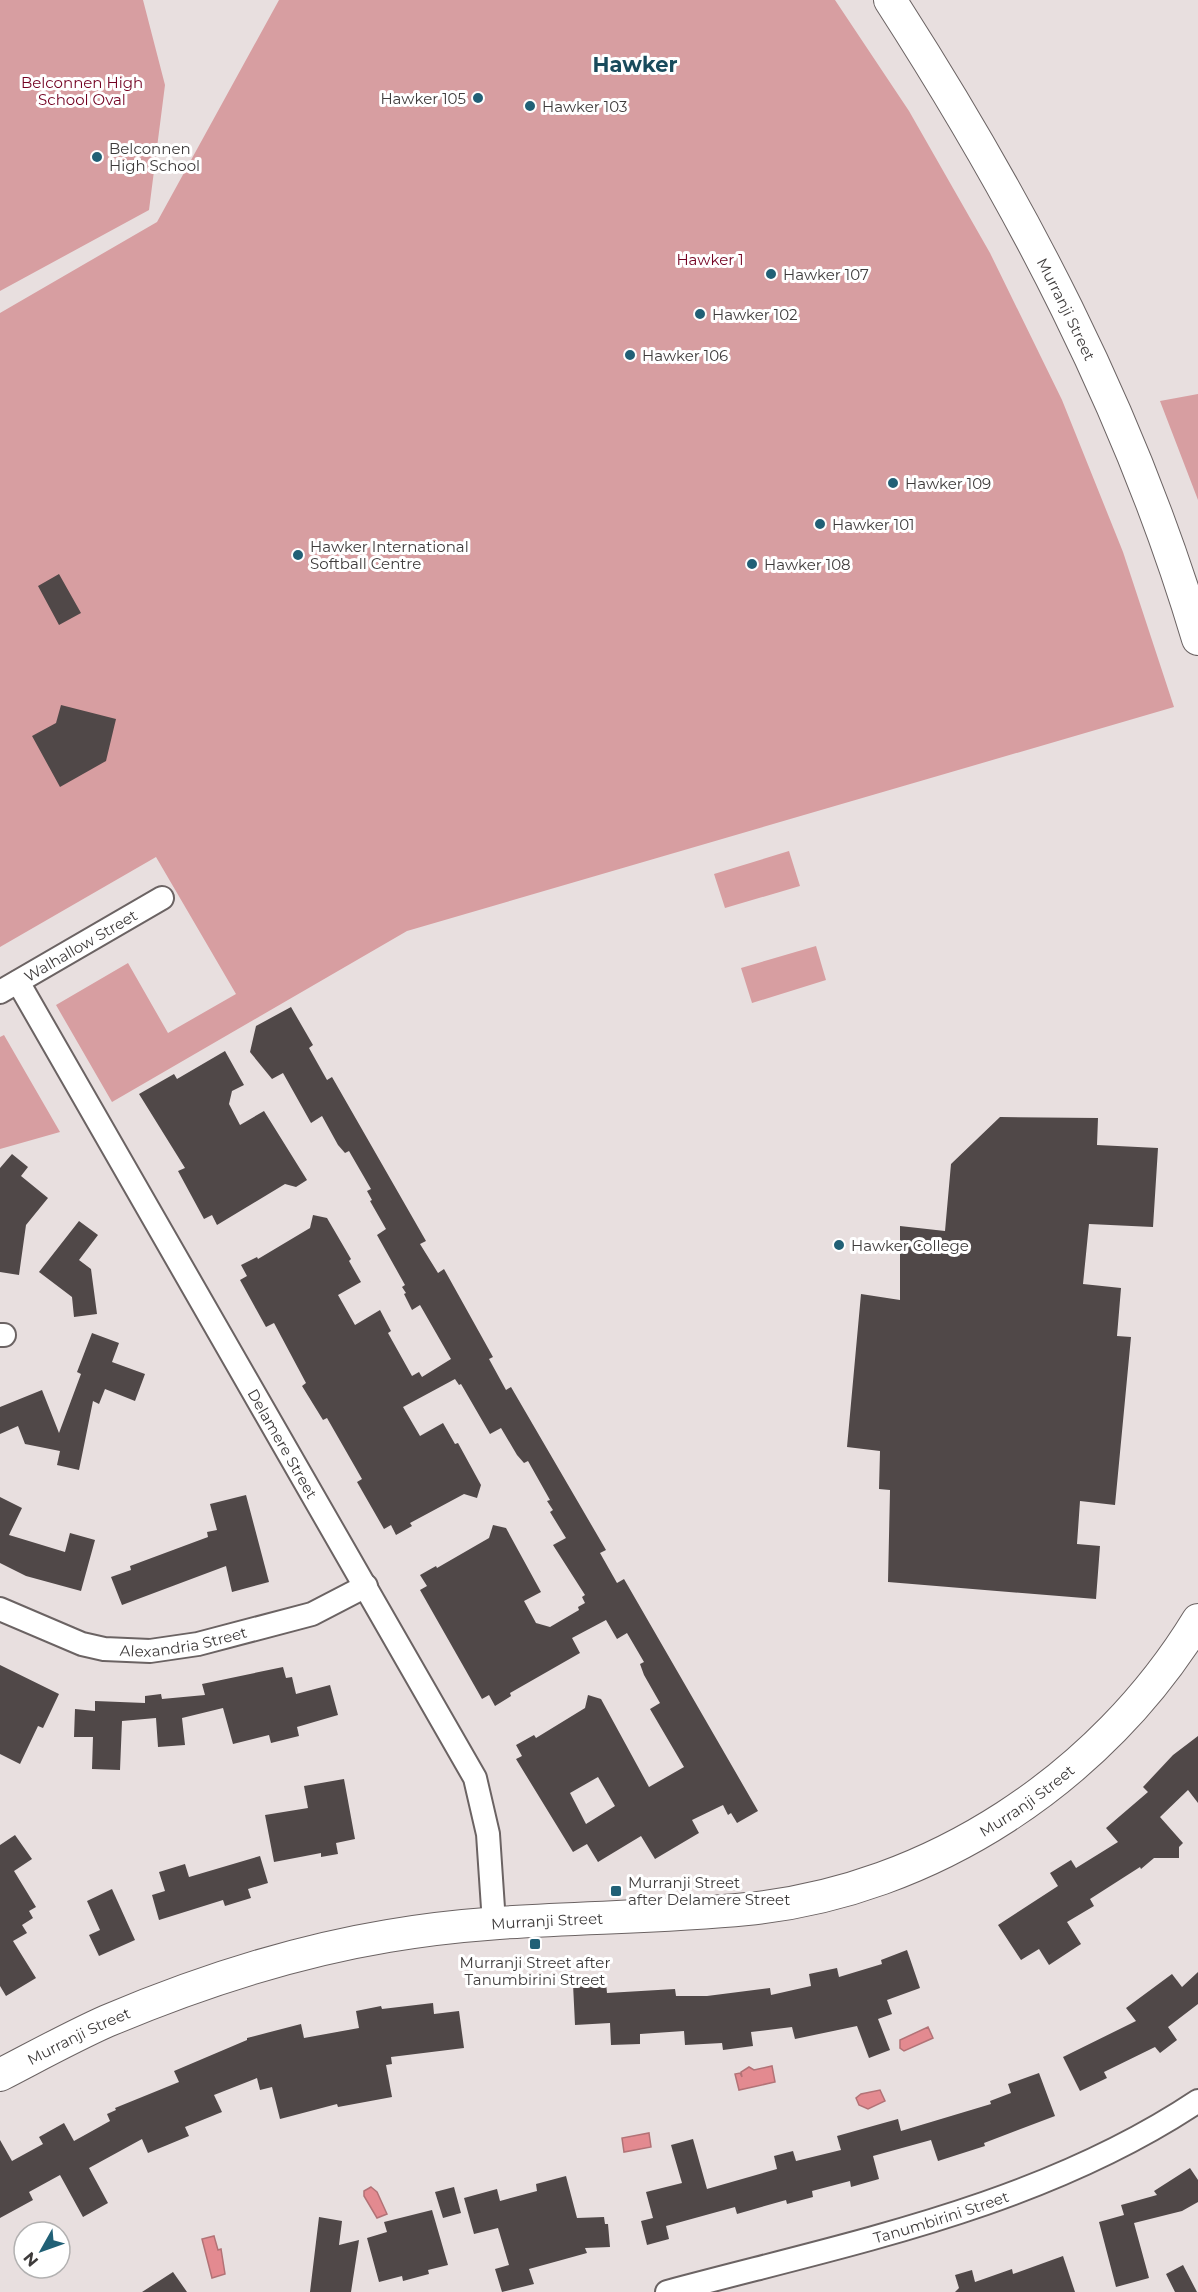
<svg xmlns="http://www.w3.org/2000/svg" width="1198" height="2292" font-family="Montserrat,sans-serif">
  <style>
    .green { fill: #d79ea1 }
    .water { fill: #e38a90; stroke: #b27276; stroke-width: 1.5 }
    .building { fill: #504848; fill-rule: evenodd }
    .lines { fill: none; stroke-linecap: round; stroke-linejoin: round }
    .street-casing { stroke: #6b6363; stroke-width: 26 }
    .secondary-casing { stroke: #6b6363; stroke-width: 34 }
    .street { stroke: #fff; stroke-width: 22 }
    .secondary { stroke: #fff; stroke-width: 32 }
    .poi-dot { fill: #216076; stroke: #fff; stroke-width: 2 }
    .labels { text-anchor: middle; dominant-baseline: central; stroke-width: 6; stroke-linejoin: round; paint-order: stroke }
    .park-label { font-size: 15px; fill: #730222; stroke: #fff }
    .poi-label { font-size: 15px; fill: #3e3b3b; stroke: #fff; text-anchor: start }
    .street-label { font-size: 15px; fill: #3e3b3b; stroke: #fff }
    .district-label { font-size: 21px; font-weight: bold; fill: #194b5c; stroke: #fff }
  </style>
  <rect width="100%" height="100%" fill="#e8dfdf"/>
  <path class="green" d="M 0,0 L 143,0 L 165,85 L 149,210 L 0,291 Z
    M 279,0 L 835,0 L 909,111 L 990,253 L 1062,400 L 1123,552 L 1174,707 L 407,931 L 112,1102 L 56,1005 L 128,963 L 168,1033 L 236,994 L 156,857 L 0,947 L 0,313 L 157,222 Z
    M 1198,394 L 1198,500 L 1160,401 Z
    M 789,851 L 800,886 L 725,908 L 714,874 Z
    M 816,946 L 826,980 L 752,1003 L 741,968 Z
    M 4,1035 L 60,1132 L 0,1149 L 0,1037 Z"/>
  <path class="water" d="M 928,2027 L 933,2038 L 904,2051 L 900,2048 L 900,2040 Z
    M 772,2066 L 775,2082 L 739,2090 L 735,2074 L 740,2073 L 742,2077 L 741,2072 L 749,2067 L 754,2070 Z
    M 880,2090 L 885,2101 L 868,2109 L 859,2105 L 856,2098 L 861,2094 Z
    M 649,2133 L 651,2147 L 624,2152 L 622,2138 Z
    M 371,2187 L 377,2192 L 387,2214 L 377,2218 L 364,2196 L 364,2191 Z
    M 214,2236 L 218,2250 L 221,2249 L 225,2274 L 212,2278 L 202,2239 Z"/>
  <path class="building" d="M 59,574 L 81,613 L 59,625 L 38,586 Z
    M 61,705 L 116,719 L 106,761 L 60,787 L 32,736 L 56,723 Z
    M 291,1007 L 313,1045 L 309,1048 L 327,1080 L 332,1077 L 426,1241 L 420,1244 L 438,1273 L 444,1269 L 493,1357 L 489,1359 L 506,1390 L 511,1387 L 606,1550 L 600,1553 L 617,1583 L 624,1579 L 758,1811 L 737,1823 L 731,1813 L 728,1815 L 723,1805 L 692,1820 L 699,1833 L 655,1859 L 641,1836 L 598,1862 L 587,1844 L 573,1852 L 516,1759 L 522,1756 L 516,1745 L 534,1735 L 536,1738 L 585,1708 L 588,1695 L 601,1699 L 649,1787 L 684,1767 L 650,1709 L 660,1703 L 644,1675 L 640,1664 L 644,1662 L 627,1633 L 617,1639 L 606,1620 L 572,1638 L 580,1653 L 510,1693 L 511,1696 L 495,1706 L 489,1695 L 482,1699 L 420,1590 L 427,1586 L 420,1575 L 436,1566 L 437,1568 L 489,1538 L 493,1525 L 506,1528 L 541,1592 L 524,1601 L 536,1623 L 550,1627 L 579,1610 L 578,1607 L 585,1603 L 582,1597 L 585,1595 L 553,1545 L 566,1538 L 550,1512 L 553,1510 L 547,1501 L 550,1500 L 528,1461 L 524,1463 L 517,1455 L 501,1428 L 490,1434 L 461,1384 L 459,1385 L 455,1379 L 403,1407 L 420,1436 L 443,1423 L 455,1444 L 458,1443 L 481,1485 L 477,1498 L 464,1494 L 410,1523 L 412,1526 L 396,1535 L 391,1525 L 384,1529 L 357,1482 L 362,1479 L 327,1418 L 323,1420 L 302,1386 L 306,1383 L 274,1323 L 266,1327 L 256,1309 L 240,1280 L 247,1276 L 241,1265 L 257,1257 L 258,1259 L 310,1228 L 313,1215 L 327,1218 L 351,1259 L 349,1261 L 361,1282 L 338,1295 L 355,1325 L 380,1310 L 391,1331 L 388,1333 L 412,1376 L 419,1372 L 422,1377 L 451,1359 L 420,1305 L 412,1310 L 404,1294 L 406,1293 L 402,1287 L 405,1285 L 377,1235 L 386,1229 L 370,1201 L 372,1200 L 367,1191 L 371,1189 L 349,1151 L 345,1153 L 338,1145 L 322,1116 L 311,1123 L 283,1073 L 272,1079 L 250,1052 L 256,1026 ZM 598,1777 L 615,1806 L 586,1824 L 570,1793 Z
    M 225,1051 L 244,1085 L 232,1091 L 229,1104 L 240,1125 L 264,1111 L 307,1180 L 296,1187 L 285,1184 L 217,1225 L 212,1215 L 204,1219 L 178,1171 L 185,1168 L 139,1094 L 174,1074 L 177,1079 Z
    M 1000,1117 L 1098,1118 L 1097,1145 L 1158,1148 L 1153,1227 L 1089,1224 L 1083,1284 L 1121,1288 L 1117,1336 L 1131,1337 L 1115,1505 L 1080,1501 L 1077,1544 L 1100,1546 L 1096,1599 L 888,1582 L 890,1490 L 879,1489 L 880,1451 L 847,1447 L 861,1294 L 900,1300 L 900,1226 L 945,1231 L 951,1164 Z
    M 12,1154 L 28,1167 L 21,1176 L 48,1198 L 26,1225 L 19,1275 L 0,1272 L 0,1168 Z
    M 79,1221 L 98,1235 L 79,1260 L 91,1269 L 97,1314 L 74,1317 L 72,1297 L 39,1272 Z
    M 92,1333 L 119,1343 L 112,1362 L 145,1374 L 135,1401 L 105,1389 L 99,1404 L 93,1401 L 79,1470 L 57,1465 L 60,1451 L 25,1444 L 18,1426 L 0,1434 L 0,1407 L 42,1390 L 59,1433 L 81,1374 L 77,1372 Z
    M 246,1495 L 269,1582 L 232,1592 L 226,1566 L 122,1605 L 111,1577 L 131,1570 L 130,1566 L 208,1537 L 207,1532 L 217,1530 L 210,1504 Z
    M 0,1497 L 22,1508 L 9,1535 L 65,1552 L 70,1533 L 95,1540 L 81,1591 L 26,1576 L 0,1563 Z
    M 0,1665 L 59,1694 L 43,1728 L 38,1726 L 20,1764 L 0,1754 Z
    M 283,1667 L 286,1678 L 292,1677 L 296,1694 L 330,1685 L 338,1715 L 297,1727 L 299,1736 L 271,1743 L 269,1735 L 233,1744 L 223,1708 L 182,1718 L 185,1745 L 158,1747 L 156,1718 L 122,1721 L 120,1770 L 92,1769 L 93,1737 L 74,1737 L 75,1709 L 95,1711 L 95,1701 L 145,1703 L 145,1696 L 161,1694 L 162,1699 L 205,1695 L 202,1684 Z
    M 1198,1736 L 1198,1803 L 1188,1790 L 1160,1817 L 1183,1843 L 1179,1847 L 1179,1858 L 1154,1858 L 1141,1869 L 1140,1867 L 1090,1899 L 1094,1906 L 1067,1922 L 1081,1944 L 1049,1965 L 1039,1949 L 1021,1960 L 998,1925 L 1058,1886 L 1050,1873 L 1071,1860 L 1076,1868 L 1118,1842 L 1106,1828 L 1148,1792 L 1143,1787 L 1173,1755 Z
    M 344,1779 L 355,1839 L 336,1843 L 338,1854 L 321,1857 L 321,1853 L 274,1862 L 265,1815 L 308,1808 L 304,1786 Z
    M 15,1835 L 32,1859 L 14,1871 L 36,1907 L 29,1911 L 33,1918 L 22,1925 L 27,1933 L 13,1941 L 36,1978 L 6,1996 L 0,1986 L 0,1845 Z
    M 260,1856 L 268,1883 L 248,1889 L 251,1898 L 225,1906 L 223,1900 L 159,1920 L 152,1895 L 165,1891 L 159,1872 L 185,1864 L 189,1877 Z
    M 112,1889 L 135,1940 L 99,1956 L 89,1935 L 100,1930 L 87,1901 Z
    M 907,1950 L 920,1988 L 887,2000 L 892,2014 L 878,2019 L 890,2050 L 869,2058 L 857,2026 L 795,2039 L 792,2027 L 751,2032 L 753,2046 L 723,2050 L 722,2043 L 685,2045 L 684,2031 L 640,2034 L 640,2044 L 611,2045 L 610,2023 L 575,2025 L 573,1984 L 606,1983 L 607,1993 L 675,1989 L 676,1996 L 707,1996 L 770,1988 L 771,1995 L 811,1986 L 809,1974 L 837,1968 L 839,1977 L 882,1964 L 881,1960 Z
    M 1198,1972 L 1198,2004 L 1168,2027 L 1177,2040 L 1160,2053 L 1155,2047 L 1104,2072 L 1107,2078 L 1080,2091 L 1063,2057 L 1136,2021 L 1126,2008 L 1172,1974 L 1182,1987 Z
    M 433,2003 L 434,2014 L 459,2011 L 464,2048 L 391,2057 L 392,2064 L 386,2065 L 392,2097 L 338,2107 L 337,2104 L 280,2119 L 272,2087 L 260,2090 L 257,2078 L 214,2095 L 222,2112 L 185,2127 L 189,2136 L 148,2153 L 142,2139 L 89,2168 L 108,2203 L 83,2217 L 60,2175 L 29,2192 L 33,2200 L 0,2218 L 0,2140 L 12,2161 L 43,2144 L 39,2137 L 64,2123 L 74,2141 L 110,2121 L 107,2114 L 116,2110 L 115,2108 L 179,2082 L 174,2071 L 247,2040 L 247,2038 L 301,2024 L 304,2038 L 359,2028 L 356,2011 L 381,2006 L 382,2009 Z
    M 1039,2073 L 1055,2116 L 984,2143 L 985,2146 L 938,2161 L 931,2140 L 873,2156 L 879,2179 L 851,2187 L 850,2181 L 812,2191 L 813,2197 L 787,2204 L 786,2200 L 737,2214 L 735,2207 L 666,2226 L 669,2239 L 647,2245 L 641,2221 L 653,2218 L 646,2192 L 682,2183 L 671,2145 L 693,2139 L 707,2189 L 777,2169 L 774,2156 L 793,2151 L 796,2161 L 841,2150 L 837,2136 L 898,2119 L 901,2131 L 991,2104 L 990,2101 L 1011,2093 L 1008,2084 Z
    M 1190,2168 L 1198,2180 L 1198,2202 L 1182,2211 L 1134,2223 L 1149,2278 L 1116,2287 L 1099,2222 L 1124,2215 L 1121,2205 L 1157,2195 L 1154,2191 Z
    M 566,2176 L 577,2218 L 604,2217 L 605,2224 L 608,2224 L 610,2247 L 585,2248 L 587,2253 L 529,2269 L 534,2284 L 502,2292 L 495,2269 L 509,2265 L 498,2228 L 474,2234 L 464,2198 L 497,2189 L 500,2201 L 537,2191 L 536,2184 Z
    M 454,2187 L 461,2213 L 443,2218 L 435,2192 Z
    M 432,2210 L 448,2265 L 428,2270 L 429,2274 L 403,2281 L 402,2276 L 379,2282 L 367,2238 L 387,2232 L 384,2222 Z
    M 319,2217 L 342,2221 L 339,2245 L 359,2240 L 351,2292 L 310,2292 Z
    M 1063,2256 L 1075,2292 L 955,2292 L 959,2288 L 955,2275 L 972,2270 L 975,2282 L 1012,2269 L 1013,2274 Z
    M 1183,2265 L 1197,2292 L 1175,2292 L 1166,2274 Z
    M 173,2272 L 187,2292 L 142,2292 Z"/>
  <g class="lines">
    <g class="street-casing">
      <g id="street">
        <path id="s1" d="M 18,982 L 475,1778 L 488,1834 L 494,1923"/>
        <path id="s2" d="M 0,992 L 162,898"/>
        <path d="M 0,1335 L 4,1335"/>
        <path id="s3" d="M 0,1609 L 82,1644 L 104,1649 L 150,1651 L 198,1644 L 312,1614 L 366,1586"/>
        <path id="s4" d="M 667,2292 C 849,2243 1039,2207 1198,2101"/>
      </g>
    </g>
    <g class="secondary-casing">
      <g id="secondary">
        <path id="s5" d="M 890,0 C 1019,200 1130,410 1198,639"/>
        <path id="s6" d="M 0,2075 C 35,2057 71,2037 107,2021 C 197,1983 292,1952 388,1936 C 507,1915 628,1921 747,1909 C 932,1891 1102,1777 1198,1620"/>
      </g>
    </g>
    <use href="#street" class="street"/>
    <use href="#secondary" class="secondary"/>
  </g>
  <g class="poi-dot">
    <circle cx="478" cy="98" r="6"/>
    <circle cx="530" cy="106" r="6"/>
    <circle cx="97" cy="157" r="6"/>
    <circle cx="771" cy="274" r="6"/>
    <circle cx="700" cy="314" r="6"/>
    <circle cx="630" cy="355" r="6"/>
    <circle cx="893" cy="483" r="6"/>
    <circle cx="820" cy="524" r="6"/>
    <circle cx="298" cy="555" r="6"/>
    <circle cx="752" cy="564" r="6"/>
    <circle cx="839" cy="1245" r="6"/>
    <rect x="610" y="1885" width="12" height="12" rx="3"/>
    <rect x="529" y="1938" width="12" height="12" rx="3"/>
  </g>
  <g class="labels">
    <g class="park-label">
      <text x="82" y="82">Belconnen High<tspan x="82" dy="17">School Oval</tspan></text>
      <text x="710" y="259">Hawker 1</text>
    </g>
    <g class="poi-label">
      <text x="466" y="98" text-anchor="end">Hawker 105</text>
      <text x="542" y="106">Hawker 103</text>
      <text x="109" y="148">Belconnen<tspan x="109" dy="17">High School</tspan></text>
      <text x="783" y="274">Hawker 107</text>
      <text x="712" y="314">Hawker 102</text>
      <text x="642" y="355">Hawker 106</text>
      <text x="905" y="483">Hawker 109</text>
      <text x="832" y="524">Hawker 101</text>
      <text x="310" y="546">Hawker International<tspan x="310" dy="17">Softball Centre</tspan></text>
      <text x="764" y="564">Hawker 108</text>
      <text x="851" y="1245">Hawker College</text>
      <text x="628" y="1882">Murranji Street<tspan x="628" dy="17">after Delamere Street</tspan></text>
      <text x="535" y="1962" text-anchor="middle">Murranji Street after<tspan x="535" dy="17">Tanumbirini Street</tspan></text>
    </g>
    <g class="street-label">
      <text stroke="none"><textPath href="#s5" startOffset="356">Murranji Street</textPath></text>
      <text stroke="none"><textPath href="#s2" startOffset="93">Walhallow Street</textPath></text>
      <text stroke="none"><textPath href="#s1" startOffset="532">Delamere Street</textPath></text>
      <text stroke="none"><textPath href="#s3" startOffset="192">Alexandria Street</textPath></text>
      <text stroke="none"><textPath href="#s6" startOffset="1078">Murranji Street</textPath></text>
      <text stroke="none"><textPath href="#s6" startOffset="574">Murranji Street</textPath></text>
      <text stroke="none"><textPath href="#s6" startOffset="88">Murranji Street</textPath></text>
      <text stroke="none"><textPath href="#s4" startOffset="284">Tanumbirini Street</textPath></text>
    </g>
    <g class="district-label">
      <text x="635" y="64">Hawker</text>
    </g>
  </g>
  <g transform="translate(42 2250) rotate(230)"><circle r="28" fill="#ffffff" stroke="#b2b1b1" stroke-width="1.5"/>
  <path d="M0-4.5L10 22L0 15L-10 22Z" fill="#216076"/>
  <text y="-9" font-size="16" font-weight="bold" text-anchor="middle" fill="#3e3b3b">N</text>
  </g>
</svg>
